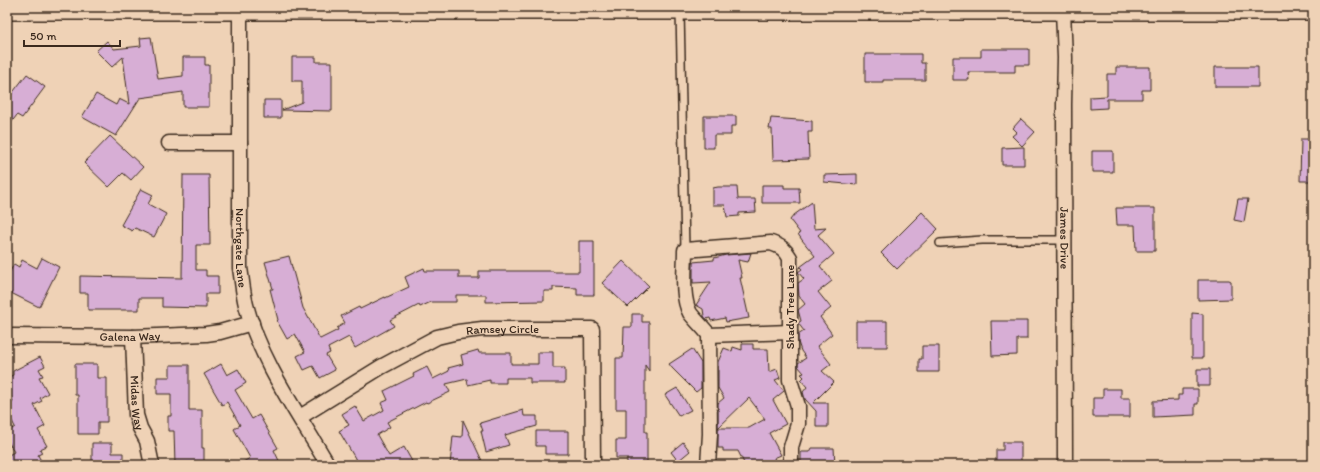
<svg xmlns="http://www.w3.org/2000/svg" width="1320" height="472" font-family="Itim,sans-serif">
  <style>
    .building { fill: #d7aed5; stroke: #3b2a1e }
    .lines { fill: none; stroke-linecap: round; stroke-linejoin: round }
    .service-casing { stroke: #3b2a1e; stroke-width: 10 }
    .minor-casing { stroke: #3b2a1e; stroke-width: 17 }
    .tertiary-casing { stroke: #3b2a1e; stroke-width: 20 }
    .service { stroke: #efd2b6; stroke-width: 7 }
    .minor { stroke: #efd2b6; stroke-width: 14 }
    .tertiary { stroke: #efd2b6; stroke-width: 17 }
    .labels { text-anchor: middle; dominant-baseline: central; stroke-width: 4; stroke-linejoin: round; paint-order: stroke }
    .street-label { font-size: 12px; fill: #3b2a1e; stroke: #efd2b6 }
  </style>
  <rect width="100%" height="100%" fill="#efd2b6"/>
  <filter id="ink" filterUnits="userSpaceOnUse"><feTurbulence type="fractalNoise" baseFrequency=".025" numOctaves="2"/><feDisplacementMap in="SourceGraphic" scale="8" xChannelSelector="R" yChannelSelector="G"/><feConvolveMatrix kernelMatrix="1 2 1 2 8 2 1 2 1" color-interpolation-filters="sRGB"/></filter>
  <g filter="url(#ink)">
    <path class="building" d="M 151,37 L 158,79 L 183,76 L 183,57 L 205,57 L 205,65 L 209,65 L 209,107 L 183,107 L 183,92 L 140,98 L 116,136 L 82,117 L 96,94 L 116,105 L 119,99 L 129,104 L 123,57 L 112,67 L 96,51 L 107,41 L 114,49 L 141,46 L 140,38 Z
      M 981,49 L 1029,49 L 1029,65 L 1015,65 L 1015,72 L 968,72 L 969,80 L 953,80 L 953,57 L 981,57 Z
      M 865,54 L 921,54 L 921,63 L 925,63 L 925,80 L 883,80 L 883,82 L 865,82 Z
      M 292,57 L 316,57 L 316,62 L 332,62 L 332,111 L 282,110 L 302,102 L 302,81 L 292,81 Z
      M 1116,67 L 1150,67 L 1150,90 L 1142,90 L 1142,99 L 1107,99 L 1107,108 L 1090,109 L 1090,97 L 1107,96 L 1107,74 L 1116,74 Z
      M 1215,67 L 1258,67 L 1258,87 L 1215,87 Z
      M 27,74 L 45,87 L 22,118 L 17,115 L 7,128 L 7,100 Z
      M 264,100 L 281,100 L 281,118 L 264,118 Z
      M 704,116 L 736,116 L 736,126 L 731,126 L 731,135 L 714,135 L 714,148 L 704,148 Z
      M 771,118 L 812,121 L 812,132 L 808,132 L 809,159 L 773,160 L 772,129 L 769,129 Z
      M 1021,119 L 1035,132 L 1022,146 L 1012,136 L 1017,132 L 1013,128 Z
      M 110,136 L 143,167 L 131,180 L 123,173 L 109,187 L 84,163 Z
      M 1301,139 L 1313,139 L 1313,181 L 1300,181 Z
      M 1024,147 L 1024,165 L 1002,165 L 1002,148 Z
      M 1092,151 L 1113,151 L 1113,172 L 1092,172 Z
      M 857,174 L 857,185 L 824,182 L 824,175 Z
      M 183,175 L 209,175 L 210,245 L 196,245 L 196,270 L 206,270 L 206,276 L 218,276 L 218,294 L 206,294 L 206,308 L 162,307 L 162,298 L 139,298 L 139,310 L 88,310 L 88,293 L 80,293 L 80,276 L 182,278 Z
      M 762,185 L 784,185 L 784,188 L 799,188 L 800,203 L 762,203 Z
      M 718,187 L 737,187 L 738,199 L 755,199 L 756,212 L 739,213 L 739,216 L 727,217 L 725,205 L 713,205 L 713,188 Z
      M 141,189 L 153,195 L 148,204 L 166,214 L 154,237 L 135,228 L 132,231 L 121,225 Z
      M 1238,199 L 1248,199 L 1244,222 L 1234,220 Z
      M 812,202 L 814,229 L 826,228 L 818,235 L 834,254 L 820,266 L 832,281 L 818,292 L 831,308 L 820,317 L 832,334 L 817,346 L 831,364 L 822,371 L 834,382 L 813,403 L 828,403 L 828,427 L 816,427 L 816,411 L 805,399 L 803,392 L 807,387 L 801,380 L 804,377 L 801,374 L 804,373 L 798,366 L 798,363 L 806,358 L 801,351 L 798,342 L 798,335 L 804,331 L 798,323 L 801,321 L 798,310 L 805,304 L 799,296 L 798,283 L 804,279 L 798,272 L 802,269 L 800,267 L 815,256 L 802,240 L 798,234 L 800,233 L 790,220 L 794,215 Z
      M 1116,208 L 1155,208 L 1155,251 L 1136,251 L 1135,225 L 1117,225 Z
      M 922,212 L 938,229 L 897,269 L 881,253 Z
      M 579,241 L 594,241 L 594,295 L 577,295 L 577,288 L 553,287 L 553,291 L 544,291 L 544,301 L 486,302 L 486,295 L 456,295 L 456,302 L 431,302 L 420,307 L 419,305 L 390,320 L 394,326 L 355,348 L 349,337 L 328,348 L 330,353 L 326,355 L 335,370 L 320,378 L 313,366 L 304,370 L 297,356 L 305,352 L 295,334 L 287,339 L 277,321 L 278,320 L 270,289 L 273,289 L 265,262 L 289,256 L 303,308 L 320,339 L 338,330 L 337,328 L 345,323 L 341,316 L 359,307 L 360,309 L 385,297 L 385,298 L 409,287 L 405,277 L 424,268 L 425,271 L 459,271 L 459,278 L 479,278 L 479,271 L 553,271 L 553,272 L 579,272 Z
      M 751,253 L 748,262 L 738,260 L 742,278 L 740,278 L 749,318 L 726,322 L 725,318 L 711,321 L 710,318 L 706,319 L 704,316 L 703,309 L 696,305 L 711,282 L 693,283 L 693,262 L 714,260 L 714,258 L 726,255 Z
      M 42,258 L 59,267 L 39,307 L 7,291 L 7,277 L 14,264 L 19,267 L 22,260 L 37,268 Z
      M 623,261 L 649,286 L 628,307 L 602,283 Z
      M 1198,280 L 1229,280 L 1231,281 L 1231,299 L 1198,300 Z
      M 1192,313 L 1203,314 L 1203,358 L 1192,358 Z
      M 632,314 L 642,314 L 642,322 L 649,322 L 649,371 L 645,365 L 645,432 L 647,432 L 647,465 L 627,465 L 627,458 L 616,458 L 616,440 L 626,440 L 626,409 L 616,409 L 616,358 L 623,358 L 624,327 L 632,327 Z
      M 856,321 L 887,321 L 887,347 L 856,347 Z
      M 991,321 L 1027,321 L 1027,339 L 1017,339 L 1017,355 L 992,356 Z
      M 742,344 L 753,344 L 753,349 L 768,349 L 769,372 L 777,369 L 780,378 L 775,380 L 784,391 L 773,400 L 786,424 L 769,433 L 781,455 L 774,458 L 777,465 L 745,465 L 738,451 L 723,451 L 723,448 L 718,448 L 718,428 L 749,428 L 765,419 L 749,398 L 718,428 L 718,403 L 724,398 L 718,388 L 718,362 L 724,348 L 732,351 L 733,347 L 742,350 Z
      M 922,346 L 939,346 L 939,372 L 919,372 L 919,359 L 922,359 Z
      M 692,349 L 701,363 L 701,388 L 696,392 L 672,368 L 669,364 Z
      M 478,350 L 479,353 L 511,353 L 511,364 L 538,364 L 538,352 L 553,352 L 553,368 L 565,368 L 565,383 L 530,383 L 530,378 L 506,378 L 506,383 L 490,383 L 490,380 L 468,385 L 467,379 L 446,384 L 450,392 L 427,403 L 426,402 L 387,422 L 390,427 L 377,435 L 389,456 L 404,447 L 414,465 L 359,465 L 339,431 L 349,425 L 342,414 L 355,406 L 364,421 L 384,410 L 381,403 L 388,400 L 384,391 L 414,376 L 413,374 L 427,367 L 433,379 L 449,371 L 448,368 L 463,364 L 461,355 Z
      M 40,357 L 45,366 L 39,369 L 43,376 L 39,377 L 48,393 L 40,398 L 42,401 L 34,405 L 45,426 L 38,430 L 47,446 L 40,449 L 42,453 L 38,455 L 43,465 L 7,465 L 7,456 L 14,452 L 7,439 L 7,432 L 15,427 L 7,411 L 7,405 L 13,401 L 7,389 L 7,378 L 13,375 L 13,371 Z
      M 75,364 L 97,364 L 97,378 L 107,378 L 107,422 L 98,422 L 98,434 L 78,434 L 78,395 L 75,395 Z
      M 221,364 L 227,375 L 238,369 L 246,383 L 235,390 L 252,419 L 259,415 L 278,448 L 274,450 L 281,465 L 238,465 L 250,458 L 234,429 L 240,425 L 227,402 L 222,405 L 204,374 Z
      M 170,365 L 189,365 L 189,410 L 202,410 L 202,448 L 204,448 L 204,465 L 175,465 L 174,431 L 168,431 L 168,416 L 171,416 L 171,394 L 157,394 L 157,377 L 170,377 Z
      M 1197,369 L 1210,369 L 1210,386 L 1197,386 Z
      M 677,388 L 691,410 L 679,416 L 665,395 Z
      M 1103,389 L 1121,389 L 1121,398 L 1130,398 L 1130,417 L 1093,417 L 1093,398 L 1103,398 Z
      M 1182,389 L 1198,389 L 1198,404 L 1195,404 L 1195,415 L 1153,417 L 1153,401 L 1178,400 L 1178,395 L 1182,395 Z
      M 523,410 L 524,416 L 537,416 L 537,426 L 505,435 L 509,445 L 486,452 L 481,431 L 483,431 L 480,423 Z
      M 463,420 L 484,465 L 469,464 L 469,465 L 450,465 L 453,436 L 462,437 Z
      M 536,431 L 568,431 L 568,454 L 545,454 L 545,446 L 536,446 Z
      M 683,442 L 690,451 L 678,461 L 671,452 Z
      M 1003,442 L 1021,442 L 1021,465 L 996,465 L 996,450 L 1003,450 Z
      M 92,443 L 112,443 L 112,453 L 123,453 L 123,465 L 92,465 Z
      M 812,448 L 834,448 L 835,465 L 801,465 L 801,452 L 810,452 Z"/>
    <g class="lines">
      <g class="service-casing">
        <path id="service" d="M 680,11 L 685,250
          M 940,243 L 982,240 L 1064,240"/>
      </g>
      <g class="minor-casing">
        <g id="minor">
          <path id="s1" d="M 240,7 L 240,268 C 242,280 243,293 246,305 C 260,361 299,415 328,465"/>
          <path id="s2" d="M 1063,11 L 1065,58 L 1064,104 L 1065,465"/>
          <path d="M 169,143 L 240,143"/>
          <path d="M 709,335 L 790,332"/>
          <path id="s3" d="M 7,336 L 133,337 L 206,334 L 220,332 L 252,323"/>
          <path id="s4" d="M 133,337 L 136,415 L 140,428 L 147,441 L 152,465"/>
          <path id="s5" d="M 300,417 L 381,367 L 437,337 L 458,332 L 482,329 L 592,329 L 593,465"/>
          <path d="M 708,465 L 710,434 L 709,335 C 703,327 696,321 690,313 C 681,297 685,268 685,250 L 771,243 C 780,246 785,249 790,258 L 790,380 L 798,406 L 798,424 L 791,447 L 791,465"/>
        </g>
      </g>
      <g class="tertiary-casing">
        <path id="tertiary" d="M 7,11 L 1313,11"/>
      </g>
      <use href="#service" class="service"/>
      <use href="#minor" class="minor"/>
      <use href="#tertiary" class="tertiary"/>
    </g>
  </g>
  <g class="labels">
    <g class="street-label">
      <text stroke="none"><textPath href="#s2" startOffset="227">James Drive</textPath></text>
      <text stroke="none"><textPath href="#s1" startOffset="241">Northgate Lane</textPath></text>
      <text transform="translate(790 307) rotate(-90)">Shady Tree Lane</text>
      <text stroke="none"><textPath href="#s5" startOffset="225">Ramsey Circle</textPath></text>
      <text stroke="none"><textPath href="#s3" startOffset="123">Galena Way</textPath></text>
      <text stroke="none"><textPath href="#s4" startOffset="66">Midas Way</textPath></text>
    </g>
  </g>
  <rect width="1320" height="472" fill="none" stroke="#efd2b6" stroke-width="24"/>
  <rect x="12" y="12" width="1296" height="448" fill="none" stroke="#3b2a1e" stroke-width="1.5" filter="url(#ink)"/>
  <path d="M24 40v6h96v-6" fill="none" stroke="#3b2a1e" stroke-width="2"/>
  <text x="30" y="40" font-size="12" fill="#3b2a1e" stroke="#efd2b6" stroke-width="3" paint-order="stroke">50 m</text>
</svg>
